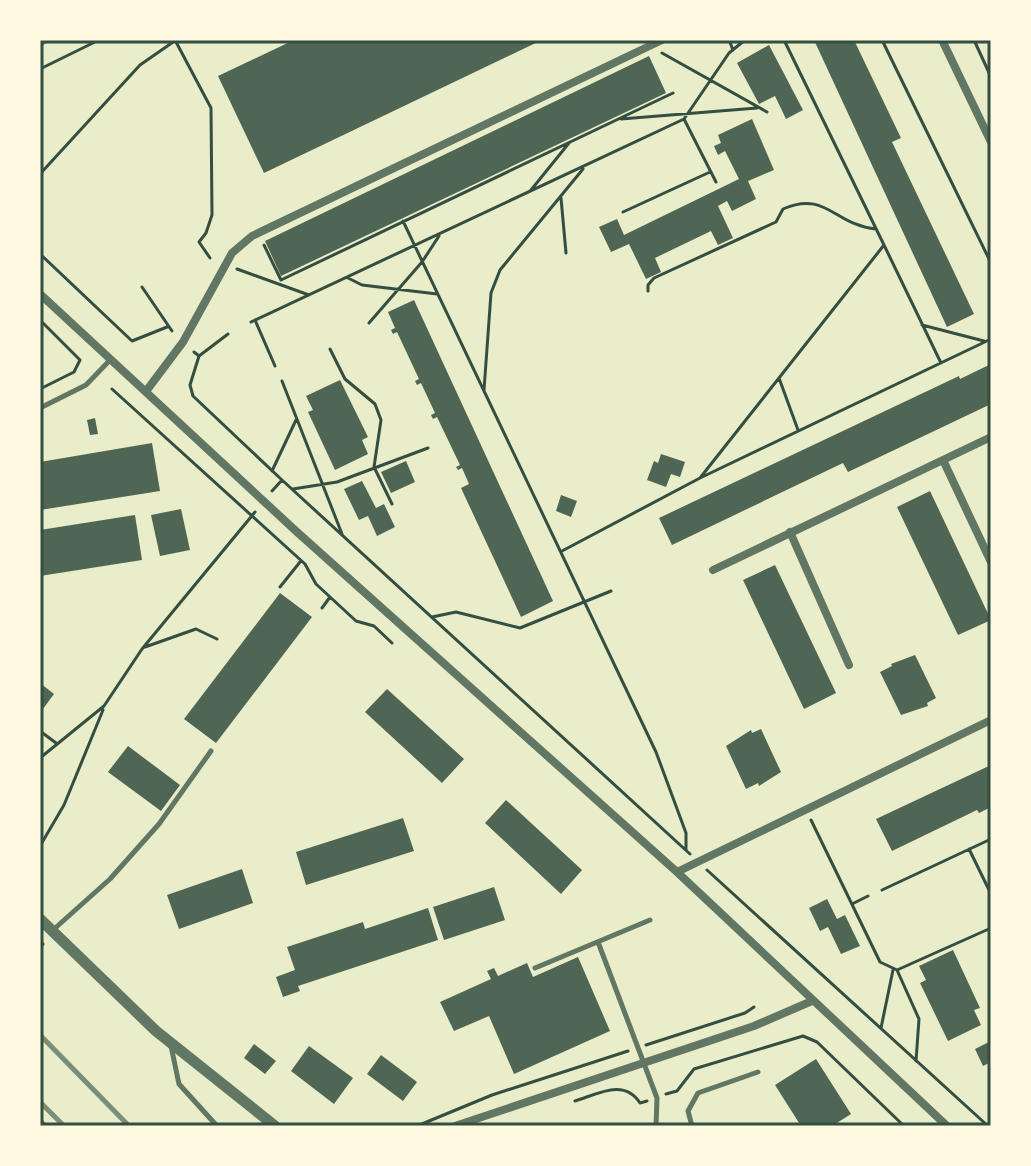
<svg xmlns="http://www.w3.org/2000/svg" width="1031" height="1166" font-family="Inter,sans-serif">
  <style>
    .building { fill: #4f6655 }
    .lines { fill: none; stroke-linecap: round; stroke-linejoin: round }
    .path { stroke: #344e41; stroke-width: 3 }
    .service { stroke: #617663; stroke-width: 5 }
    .minor { stroke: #617663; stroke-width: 8 }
    .tertiary { stroke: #617663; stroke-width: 11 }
    .rail { stroke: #7c8e77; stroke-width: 5 }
    .neatline { fill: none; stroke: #344e41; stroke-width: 3 }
  </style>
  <rect width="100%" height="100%" fill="#e9edc9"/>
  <path class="building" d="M 294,40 L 542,40 L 264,173 L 218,76 Z
    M 814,40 L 854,40 L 901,138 L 892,142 L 974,314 L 947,327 Z
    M 769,45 L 803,110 L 786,119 L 775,96 L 759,104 L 737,63 Z
    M 649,56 L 666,93 L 281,276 L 265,241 Z
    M 752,119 L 774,170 L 748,181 L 756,199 L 732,211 L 727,201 L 718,206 L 733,238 L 718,245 L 711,231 L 655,258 L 661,272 L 646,279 L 629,244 L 611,252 L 599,227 L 617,219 L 624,235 L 739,179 L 725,151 L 718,155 L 714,146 L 721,143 L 718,135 Z
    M 414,300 L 553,601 L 521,617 L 461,488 L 469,484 L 462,468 L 458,470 L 456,467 L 460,465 L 437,417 L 433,419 L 431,415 L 435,413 L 421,383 L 417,385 L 415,381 L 419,379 L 397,332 L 393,334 L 391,330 L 395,328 L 388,312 Z
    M 991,364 L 991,404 L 848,472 L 843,463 L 672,545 L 659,518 L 959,376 L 960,379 Z
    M 340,380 L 368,437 L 362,440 L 368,454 L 335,470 L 308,412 L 313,410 L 306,396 Z
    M 95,418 L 98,434 L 90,435 L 87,420 Z
    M 152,443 L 160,491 L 40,510 L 40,462 Z
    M 661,454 L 685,462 L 680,477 L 671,474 L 666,487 L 647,480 L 654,461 L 658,463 Z
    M 406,461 L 415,482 L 391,493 L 381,472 Z
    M 362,481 L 376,508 L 384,504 L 395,527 L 377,536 L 368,516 L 359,520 L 344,489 Z
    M 930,491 L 991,620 L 958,635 L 897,507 Z
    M 561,495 L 577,501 L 571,517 L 556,511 Z
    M 181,509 L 190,550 L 160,556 L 151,515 Z
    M 135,515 L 142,560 L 40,576 L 40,530 Z
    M 775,565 L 836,693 L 804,709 L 743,580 Z
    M 280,593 L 312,617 L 216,743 L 184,719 Z
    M 915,655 L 936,698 L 927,703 L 928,706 L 901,715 L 880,672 L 892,666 L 891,664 Z
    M 40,683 L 54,694 L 40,713 Z
    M 387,689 L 464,759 L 442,783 L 365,712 Z
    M 761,729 L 781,772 L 759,786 L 758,783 L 746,789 L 726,746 L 751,730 L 752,733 Z
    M 128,746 L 180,785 L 161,811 L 108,772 Z
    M 991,765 L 991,807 L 979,813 L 977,810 L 892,851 L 876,819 Z
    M 506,800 L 582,870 L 561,894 L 485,823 Z
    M 403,818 L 414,851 L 306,885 L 296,852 Z
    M 242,869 L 253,903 L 179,929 L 167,895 Z
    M 494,887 L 505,920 L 444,940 L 433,907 Z
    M 827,899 L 837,919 L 845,915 L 860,946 L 841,954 L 828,927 L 820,931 L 809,908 Z
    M 428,908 L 438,940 L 298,986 L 300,991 L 283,997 L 276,977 L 295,970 L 287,947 L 363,922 L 365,929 Z
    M 953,950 L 980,1008 L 974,1010 L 981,1025 L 948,1041 L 920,983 L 926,980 L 919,966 Z
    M 578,957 L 610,1031 L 514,1074 L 489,1016 L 454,1031 L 440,1002 L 491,979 L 487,971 L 494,968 L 498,976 L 527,963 L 533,977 Z
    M 991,1041 L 991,1062 L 983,1066 L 975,1049 Z
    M 254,1044 L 276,1061 L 265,1074 L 244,1058 Z
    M 309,1046 L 353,1078 L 334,1104 L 291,1071 Z
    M 381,1055 L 417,1082 L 403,1101 L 367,1074 Z
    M 816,1059 L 851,1114 L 832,1126 L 801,1126 L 775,1085 Z"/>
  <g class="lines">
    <path class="path" d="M 175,40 L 211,108 L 212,215 L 206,233 L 199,242 L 210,258
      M 729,40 L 733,50
      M 882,40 L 991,263
      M 974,40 L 991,77
      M 662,53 L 767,112
      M 40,69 L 99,40
      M 621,119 L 757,108
      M 684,119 L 716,182
      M 40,174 L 140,65 L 176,40
      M 531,190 L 569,143
      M 561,198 L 566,253
      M 623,212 L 710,172
      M 403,221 L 656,752 L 686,833 L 686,850
      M 264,245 L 281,280 L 673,93
      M 884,245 L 941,363
      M 40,254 L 132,341 L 167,327
      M 237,269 L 309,295
      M 348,278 L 362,285 L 437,294
      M 142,287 L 172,331
      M 648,291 L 648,285 L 654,278 L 776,222 L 783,209 C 826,190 834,225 876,229
      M 40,320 L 80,360 L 74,372 L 40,389
      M 255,320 L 275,366
      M 251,322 L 684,119 L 729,53 L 745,40
      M 369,323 L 422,262 L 439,236
      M 922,325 L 984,341
      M 330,349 L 345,379 L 375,404 L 381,420 L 374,467 L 392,504
      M 194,352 L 199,356 L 190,385 L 193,396 L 282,480
      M 199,356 L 228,334
      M 779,378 L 798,430
      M 282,381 L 342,534
      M 112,389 L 305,564 L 316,584 L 356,621 L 374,626 L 392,643
      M 484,390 L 491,293 L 500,270 L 583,169
      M 272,471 L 296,420
      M 700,478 L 884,245 L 784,40
      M 293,489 L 337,482 L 428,448
      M 272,491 L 282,480 L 690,854
      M 562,551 L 700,478 L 991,339
      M 280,587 L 300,562
      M 322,608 L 330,597
      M 432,617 L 456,612 L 520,628 L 611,591
      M 145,647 L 196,629 L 217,639
      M 40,731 L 56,743
      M 40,758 L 104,706 L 142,649 L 255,512
      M 811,820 L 880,962 L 897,970 L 991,928
      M 40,846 L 64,805 L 103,710
      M 969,849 L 991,894
      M 707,870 L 988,1126
      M 882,890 L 991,839
      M 852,904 L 868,896
      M 40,941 L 43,944 L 40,948
      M 897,970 L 919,1019 L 916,1061
      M 881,1028 L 893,970
      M 646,1045 L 745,1013 L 754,1007
      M 666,1094 L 677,1091 L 694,1069 L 803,1036 L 817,1042 L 904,1126
      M 575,1101 C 598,1094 624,1078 640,1103 L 647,1101
      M 417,1126 L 492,1095 L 628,1051"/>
    <path class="service" d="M 40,408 L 86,385 L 111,359
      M 53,930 L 110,879 L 159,824 L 211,751
      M 598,942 L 657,1098 L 656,1126
      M 535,968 L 650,920
      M 171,1046 L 179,1084 L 217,1126
      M 692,1126 L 688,1111 L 698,1093 L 758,1072"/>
    <path class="minor" d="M 942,40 L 991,142
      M 40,42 L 44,40
      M 40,294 L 297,532 L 677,872 L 947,1126
      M 147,390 L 183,342 L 232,253 L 252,236 L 662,40
      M 943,460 L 991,562
      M 790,532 L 849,665
      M 713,570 L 991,437
      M 677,872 L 991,720
      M 455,1126 L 754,1026 L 812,1001"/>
    <path class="tertiary" d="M 40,919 L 156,1031 L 275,1126"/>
    <path class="rail" d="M 40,1035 L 129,1126
      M 40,1102 L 64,1126
      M 40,1120 L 45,1126"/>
  </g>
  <rect width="1031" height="1166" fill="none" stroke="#fefae0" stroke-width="84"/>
  <rect x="42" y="42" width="947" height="1082" class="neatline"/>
</svg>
